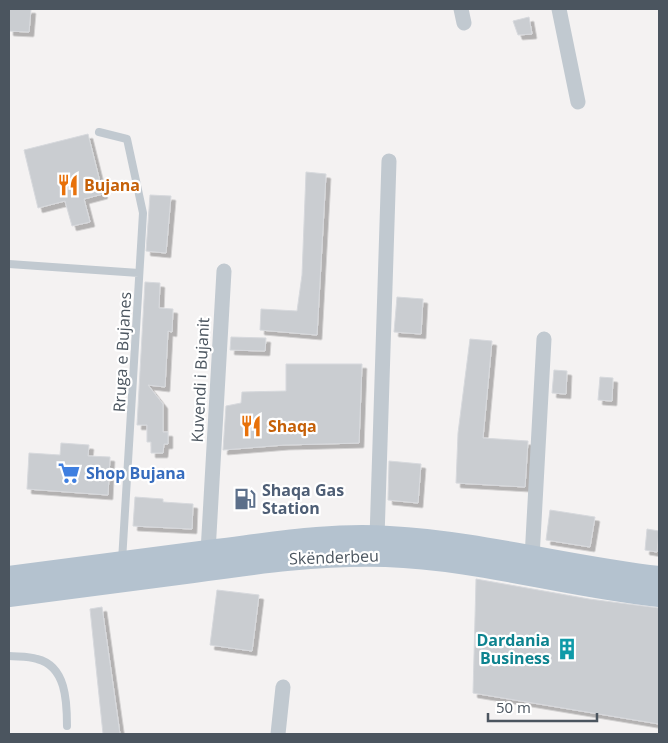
<svg xmlns="http://www.w3.org/2000/svg" width="668" height="743" font-family="'Open Sans',sans-serif">
  <style>
    .building { fill: #cacdd1; stroke: #d7d9dd; filter: url(#shadow) }
    .lines { fill: none; stroke-linecap: round; stroke-linejoin: round }
    .lane { stroke: #c1c9d0; stroke-width: 8 }
    .street { stroke: #c1c9d0; stroke-width: 15 }
    .primary { stroke: #b4c2cf; stroke-width: 24 }
    .labels { text-anchor: middle; dominant-baseline: central; stroke-width: 4.5; stroke-linejoin: round; paint-order: stroke }
    .food-label { font-size: 16px; font-weight: bold; fill: #c56008; stroke: #fff; text-anchor: start }
    .street-label { font-size: 16px; fill: #4b555f; stroke: #fff }
    .shop-label { font-size: 16px; font-weight: bold; fill: #366cbe; stroke: #fff; text-anchor: start }
    .service-label { font-size: 16px; font-weight: bold; fill: #4e5e75; stroke: #fff; text-anchor: start }
    .culture-label { font-size: 16px; font-weight: bold; fill: #0d838f; stroke: #fff; text-anchor: end }
  </style>
  <defs>
    <filter id="shadow"><feDropShadow dx="4.5" dy="4.5" stdDeviation="0" flood-color="#0004"/></filter>
  </defs>
  <rect width="100%" height="100%" fill="#f4f2f2"/>
  <path class="building" d="M 9,9 L 31,9 L 29,32 L 9,31 Z
    M 529,17 L 532,34 L 518,35 L 513,21 Z
    M 88,134 L 103,194 L 84,199 L 90,222 L 72,226 L 65,201 L 38,208 L 24,150 Z
    M 306,172 L 326,174 L 317,335 L 260,330 L 261,309 L 297,311 L 302,275 Z
    M 150,195 L 171,196 L 166,253 L 146,251 Z
    M 145,282 L 160,283 L 159,308 L 173,309 L 172,332 L 168,331 L 165,387 L 148,385 L 163,404 L 163,432 L 168,432 L 168,444 L 164,444 L 163,453 L 151,453 L 151,442 L 147,442 L 147,425 L 137,425 Z
    M 397,297 L 423,299 L 421,334 L 394,332 Z
    M 231,337 L 266,338 L 265,351 L 230,350 Z
    M 470,339 L 492,341 L 483,438 L 528,441 L 525,487 L 456,483 L 458,433 Z
    M 286,364 L 362,364 L 359,443 L 284,445 L 223,450 L 226,406 L 241,403 L 242,392 L 286,391 Z
    M 554,370 L 567,371 L 566,394 L 552,393 Z
    M 600,377 L 613,378 L 612,401 L 598,400 Z
    M 61,443 L 89,445 L 88,456 L 110,457 L 108,495 L 27,489 L 29,453 L 60,455 Z
    M 389,461 L 421,464 L 418,503 L 388,500 Z
    M 135,497 L 163,499 L 163,502 L 193,504 L 192,529 L 133,526 Z
    M 550,510 L 595,517 L 590,547 L 546,540 Z
    M 647,529 L 659,531 L 657,552 L 645,550 Z
    M 476,579 L 589,599 L 659,608 L 659,724 L 473,693 Z
    M 217,590 L 259,595 L 252,651 L 210,645 Z
    M 102,607 L 120,734 L 103,734 L 90,609 Z"/>
  <g class="lines">
    <path class="lane" d="M 99,132 L 127,139 L 143,213 L 122,561
      M 9,264 L 139,273
      M 9,656 C 18,657 28,656 37,659 C 66,666 67,701 67,726"/>
    <path class="street" d="M 461,9 L 464,23
      M 559,9 L 578,102
      M 377,538 L 389,161
      M 208,552 L 224,271
      M 532,558 L 544,339
      M 278,734 L 283,687"/>
    <path class="primary" d="M 9,578 C 78,569 147,560 216,551 C 273,544 332,534 389,538 C 481,543 569,568 659,578
      M 9,595 C 70,587 132,579 193,571 C 257,562 321,553 386,555 C 478,558 568,586 659,595"/>
  </g>
  <defs>
    <g id="restaurant-bare" transform="scale(1.725)"><path d="M-5-6h1v4h1v-4h1v4h1v-4h1v5L-1.5 .5V6h-2V.5L-5-1ZM5-6V6H3V1.5H1.5Q1.5-4 5-6Z" fill="#e8710a" stroke="#fff" stroke-width="2.5" paint-order="stroke"/></g>
    <g id="supermarket-bare" transform="scale(1.725)"><path d="M-6-5.5h2.5l.6 2H6L4.5 2H-2.5L-4.4-4H-6ZM-1.5 3.2a1.3 1.3 0 1 0 .1 0ZM3 3.2a1.3 1.3 0 1 0 .1 0Z" fill="#3f7fe0" stroke="#fff" stroke-width="2.5" paint-order="stroke"/></g>
    <g id="fuel-bare" transform="scale(1.725)"><path d="M-5.5-6h7V0h2V4h1.3V-2.5L3-4.5l.8-.8L6-3V5H2.5V1h-1V6h-7ZM-4.2-4.7v3.2H.2V-4.7Z" fill="#5c6f8a" stroke="#fff" stroke-width="2.5" paint-order="stroke"/></g>
    <g id="building-bare" transform="scale(1.725)"><path d="M-4-6H4V6H1V3H-1V6H-4ZM-2.5-4.3h1.7v1.8h-1.7ZM.8-4.3h1.7v1.8H.8ZM-2.5-1h1.7V.8h-1.7ZM.8-1h1.7V.8H.8Z" fill="#0f9aa8" stroke="#fff" stroke-width="2.5" paint-order="stroke"/></g>
  </defs>
  <g fill-rule="evenodd">
    <use href="#restaurant-bare" x="68" y="185"/>
    <use href="#restaurant-bare" x="251" y="426"/>
    <use href="#supermarket-bare" x="69" y="473"/>
    <use href="#fuel-bare" x="245" y="499"/>
    <use href="#building-bare" x="567" y="649"/>
  </g>
  <g class="labels">
    <g class="food-label">
      <text x="84" y="185">Bujana</text>
      <text x="268" y="426">Shaqa</text>
    </g>
    <g class="street-label">
      <text transform="translate(122 352) rotate(-87)">Rruga e Bujanes</text>
      <text transform="translate(200 380) rotate(-87)">Kuvendi i Bujanit</text>
      <text transform="translate(334 557) rotate(-2)">Skënderbeu</text>
    </g>
    <g class="shop-label">
      <text x="86" y="473">Shop Bujana</text>
    </g>
    <g class="service-label">
      <text x="262" y="490">Shaqa Gas<tspan x="262" dy="18">Station</tspan></text>
    </g>
    <g class="culture-label">
      <text x="550" y="640">Dardania<tspan x="550" dy="18">Business</tspan></text>
    </g>
  </g>
  <rect width="668" height="743" fill="none" stroke="#4b555f" stroke-width="20"/>
  <path d="M488 713v8h109v-8" fill="none" stroke="#4b555f" stroke-width="2.5"/>
  <text x="496" y="713" font-size="15" fill="#4b555f" stroke="#ffffff" stroke-width="4" paint-order="stroke">50 m</text>
</svg>
